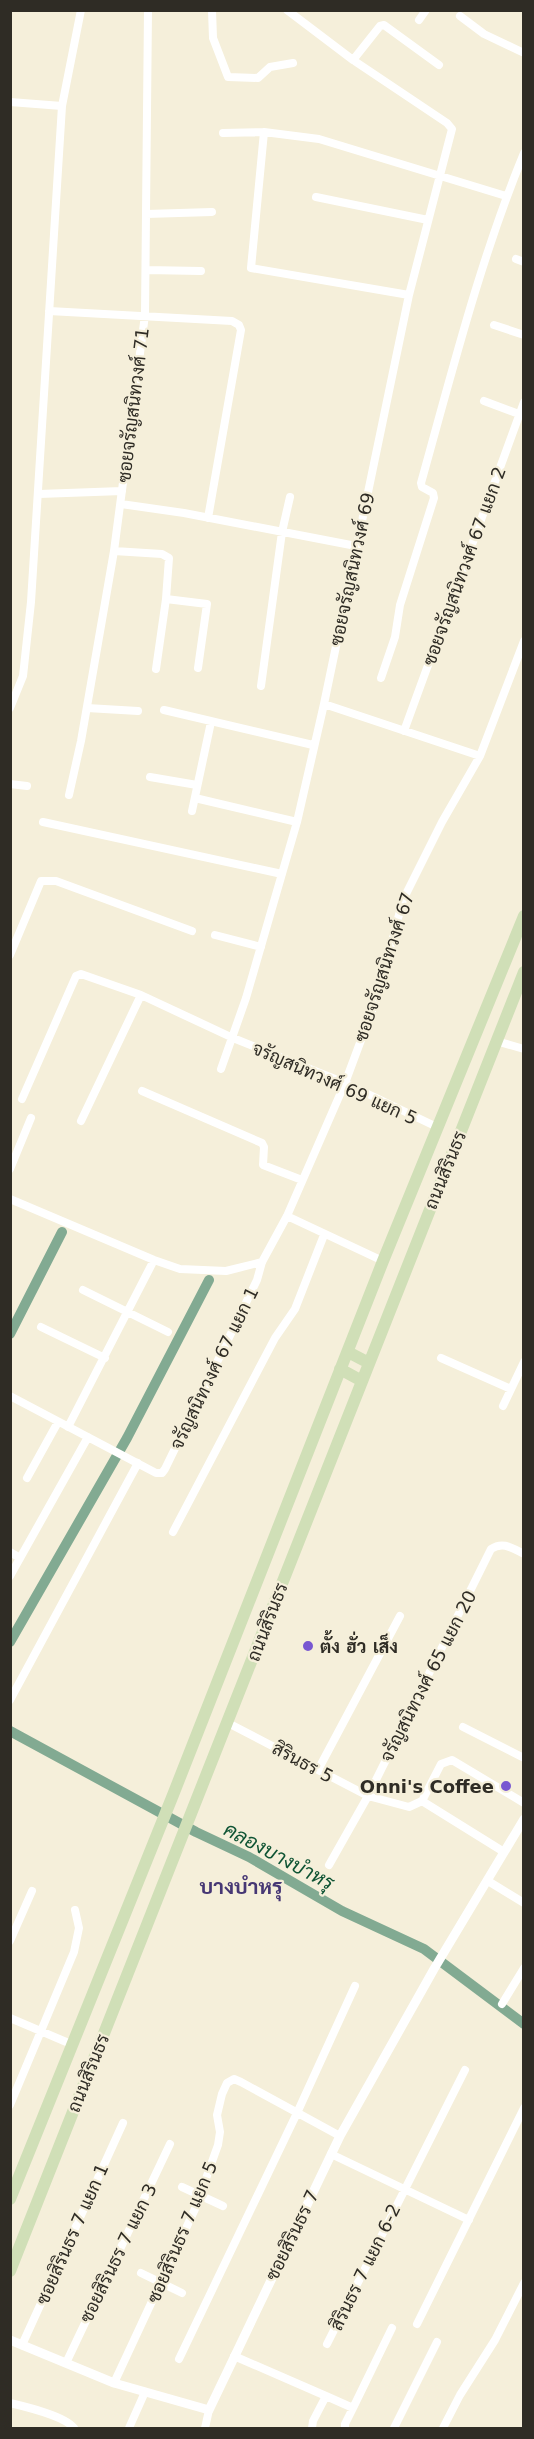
<svg xmlns="http://www.w3.org/2000/svg" width="534" height="2439" font-family="'DejaVu Sans',Sarabun,sans-serif">
  <style>
    .lines { fill: none; stroke-linecap: round; stroke-linejoin: round }
    .canal { stroke: #82aa92; stroke-width: 10 }
    .minor { stroke: #fff; stroke-width: 8 }
    .tertiary { stroke: #fff; stroke-width: 9 }
    .primary { stroke: #d0dfb7; stroke-width: 12 }
    .poi-dot { fill: #7857d1; stroke: #f5efda; stroke-width: 2 }
    .labels { text-anchor: middle; dominant-baseline: central; stroke-width: 4.5; stroke-linejoin: round; paint-order: stroke }
    .street-label { font-size: 18px; fill: #2f2c25; stroke: #f5efda }
    .poi-label { font-size: 18px; font-weight: bold; fill: #2f2c25; stroke: #f5efda; text-anchor: start }
    .water-label { font-size: 20px; font-style: italic; fill: #0f5434; stroke: #f5efda }
    .quarter-label { font-size: 21px; font-weight: bold; fill: #463774; stroke: #f5efda }
  </style>
  <rect width="100%" height="100%" fill="#f5efda"/>
  <g class="lines">
    <path class="canal" d="M 10,1334 L 62,1232
      M 10,1642 L 127,1438 L 209,1280
      M 10,1731 L 196,1832 L 249,1857 L 342,1911 L 424,1949 L 524,2024"/>
    <path class="minor" d="M 212,10 L 213,38 L 228,77 L 258,78 L 270,67 L 293,63
      M 460,16 L 484,34 L 524,53
      M 419,20 L 426,10
      M 353,60 L 380,26 L 384,25 L 439,65
      M 10,102 L 62,106
      M 264,132 L 251,268 L 409,295
      M 223,133 L 264,132 L 319,139 L 506,196
      M 316,197 L 428,220
      M 146,214 L 212,212
      M 516,259 L 524,262
      M 146,270 L 201,271
      M 49,311 L 232,321 L 239,325 L 241,330 L 208,518
      M 494,325 L 524,335
      M 484,401 L 519,414
      M 39,494 L 122,491
      M 121,504 L 184,513 L 356,546
      M 114,551 L 162,554 L 169,558 L 166,599 L 156,669
      M 166,599 L 207,604 L 198,668
      M 381,678 L 395,637 L 400,605 L 434,498 L 433,493 L 422,487 L 421,483 C 452,372 480,260 524,153
      M 261,686 L 282,532 L 290,497
      M 324,704 L 480,756
      M 10,708 L 23,676 L 31,602 L 62,106 L 81,10
      M 87,708 L 138,711
      M 164,710 L 313,745
      M 404,731 L 524,402
      M 150,777 L 197,785
      M 10,784 L 27,786
      M 69,795 L 81,741 L 114,551 L 145,315 L 148,10
      M 195,798 L 297,822
      M 192,811 L 211,722
      M 43,822 L 282,874
      M 215,935 L 261,947
      M 10,955 L 41,881 L 56,881 L 192,931
      M 496,1041 L 524,1049
      M 221,1069 L 246,998 L 297,822 L 324,704 L 409,295 L 452,129 L 447,123 L 353,60 L 287,10
      M 142,1091 L 262,1143 L 264,1147 L 263,1165 L 302,1180
      M 22,1099 L 76,976 L 81,974 L 141,995 L 233,1038 L 345,1083 L 437,1127
      M 81,1121 L 141,995
      M 10,1169 L 31,1118
      M 10,1199 L 154,1260 L 180,1269 L 226,1271 L 262,1262
      M 287,1216 L 383,1261
      M 83,1290 L 168,1332
      M 41,1327 L 105,1358
      M 441,1358 L 511,1389
      M 10,1396 L 156,1473 L 162,1473 L 165,1469 L 257,1280 L 262,1262 L 287,1216 L 345,1083 L 376,1000 L 403,900 L 442,822 L 480,756 L 524,641
      M 503,1406 L 524,1362
      M 68,1427 L 154,1260
      M 27,1478 L 58,1422
      M 173,1532 L 275,1338 L 295,1309 L 324,1235
      M 10,1552 L 20,1558
      M 10,1576 L 88,1437
      M 10,1700 L 138,1463
      M 228,1723 L 368,1796 L 409,1807 L 422,1801 L 504,1852
      M 463,1727 L 524,1758
      M 318,1770 L 400,1616
      M 422,1801 L 441,1764 L 452,1760 L 524,1803
      M 329,1865 L 368,1796 L 491,1549 C 503,1541 512,1548 524,1554
      M 488,1881 L 524,1903
      M 10,1941 L 32,1891
      M 502,2004 L 524,1968
      M 10,2018 L 71,2044
      M 10,2105 L 74,1952 L 79,1928 L 75,1910
      M 331,2154 L 469,2220
      M 182,2187 L 223,2206
      M 141,2273 L 182,2293
      M 417,2324 L 524,2108
      M 327,2344 L 465,2070
      M 22,2345 L 123,2123
      M 234,2356 L 326,2396 L 313,2421 L 312,2428
      M 179,2359 L 297,2113 L 355,1986
      M 66,2363 L 170,2144
      M 114,2383 L 195,2209 L 218,2145 L 220,2132 L 217,2115 L 222,2094 L 227,2083 L 234,2079 L 241,2082 L 340,2136
      M 326,2396 L 353,2408 L 392,2328
      M 10,2403 C 27,2407 65,2416 74,2428
      M 129,2428 L 145,2392
      M 205,2428 L 209,2410
      M 345,2428 L 345,2424 L 353,2408
      M 394,2428 L 437,2342
      M 443,2428 L 460,2395 L 495,2340 L 524,2283"/>
    <path class="tertiary" d="M 10,2340 L 114,2383 L 209,2410 L 340,2136 L 434,1969 L 524,1819"/>
    <path class="primary" d="M 348,1352 L 369,1363
      M 340,1369 L 362,1381
      M 10,2199 L 173,1795 L 383,1261 L 524,916
      M 10,2271 L 524,972"/>
  </g>
  <g class="poi-dot">
    <circle cx="308" cy="1646" r="6"/>
    <circle cx="506" cy="1786" r="6"/>
  </g>
  <g class="labels">
    <g class="street-label">
      <text transform="translate(133 405) rotate(-83)">ซอยจรัญสนิทวงศ์ 71</text>
      <text transform="translate(464 566) rotate(-70)">ซอยจรัญสนิทวงศ์ 67 แยก 2</text>
      <text transform="translate(352 569) rotate(-78)">ซอยจรัญสนิทวงศ์ 69</text>
      <text transform="translate(384 967) rotate(-72)">ซอยจรัญสนิทวงศ์ 67</text>
      <text transform="translate(335 1083) rotate(24)">จรัญสนิทวงศ์ 69 แยก 5</text>
      <text transform="translate(445 1170) rotate(-68)">ถนนสิรินธร</text>
      <text transform="translate(214 1368) rotate(-64)">จรัญสนิทวงศ์ 67 แยก 1</text>
      <text transform="translate(267 1622) rotate(-69)">ถนนสิรินธร</text>
      <text transform="translate(428 1676) rotate(-63)">จรัญสนิทวงศ์ 65 แยก 20</text>
      <text transform="translate(303 1762) rotate(28)">สิรินธร 5</text>
      <text transform="translate(88 2073) rotate(-68)">ถนนสิรินธร</text>
      <text transform="translate(182 2232) rotate(-67)">ซอยสิรินธร 7 แยก 5</text>
      <text transform="translate(72 2234) rotate(-66)">ซอยสิรินธร 7 แยก 1</text>
      <text transform="translate(292 2235) rotate(-64)">ซอยสิรินธร 7</text>
      <text transform="translate(118 2253) rotate(-64)">ซอยสิรินธร 7 แยก 3</text>
      <text transform="translate(365 2267) rotate(-64)">สิรินธร 7 แยก 6-2</text>
    </g>
    <g class="poi-label">
      <text x="320" y="1646">ตั้ง ฮั่ว เส็ง</text>
      <text x="494" y="1786" text-anchor="end">Onni's Coffee</text>
    </g>
    <g class="water-label">
      <text transform="translate(279 1856) rotate(28)">คลองบางบำหรุ</text>
    </g>
    <g class="quarter-label">
      <text x="241" y="1887">บางบำหรุ</text>
    </g>
  </g>
  <rect width="534" height="2439" fill="none" stroke="#2f2c25" stroke-width="24"/>
</svg>
